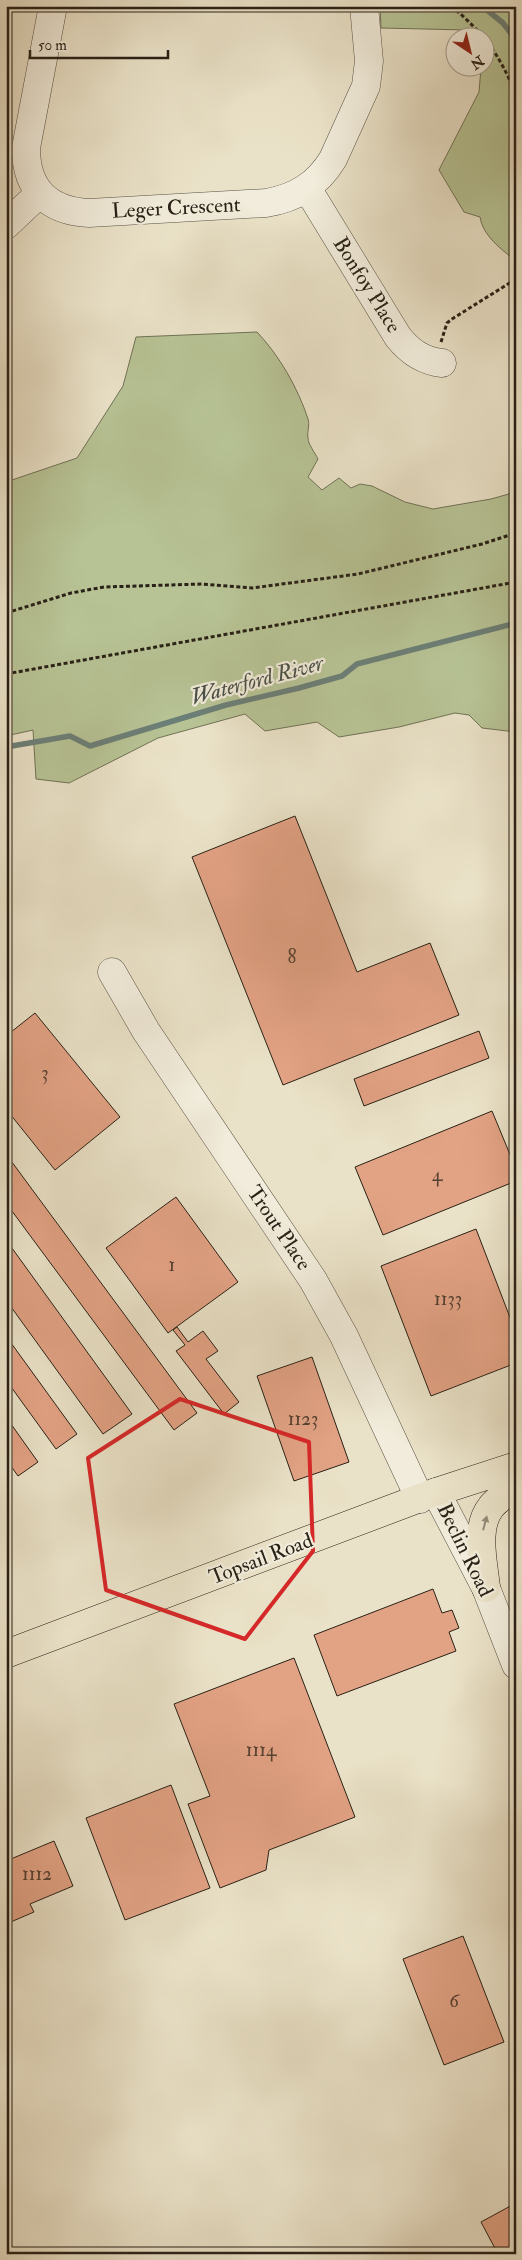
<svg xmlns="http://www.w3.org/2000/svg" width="522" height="2260" font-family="'IM FELL Double Pica',serif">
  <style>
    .green { fill: #b7c395; stroke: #707256 }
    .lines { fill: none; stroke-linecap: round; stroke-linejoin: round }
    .stream { stroke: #6c7f77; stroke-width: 5.5 }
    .building { fill: #e2a284; stroke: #292117 }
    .minor-casing { stroke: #595143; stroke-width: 29 }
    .major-casing { stroke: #292117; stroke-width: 29 }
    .path { stroke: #292117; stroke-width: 3; stroke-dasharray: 4 2.5; stroke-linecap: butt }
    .minor { stroke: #f1ecdb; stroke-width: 28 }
    .major { stroke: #eae2c8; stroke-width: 28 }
    .oneway { fill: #938b78 }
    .marked { fill: none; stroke: #d62828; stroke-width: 4; stroke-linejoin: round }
    .labels { text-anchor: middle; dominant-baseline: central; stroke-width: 4.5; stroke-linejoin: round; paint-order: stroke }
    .number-label { font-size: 19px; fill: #574132 }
    .street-label { font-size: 21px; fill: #292117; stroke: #f1ecdb }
    .water-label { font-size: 22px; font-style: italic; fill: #4a5047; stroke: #f1ecdb }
  </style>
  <rect width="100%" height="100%" fill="#eae2c8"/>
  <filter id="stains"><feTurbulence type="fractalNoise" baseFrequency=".004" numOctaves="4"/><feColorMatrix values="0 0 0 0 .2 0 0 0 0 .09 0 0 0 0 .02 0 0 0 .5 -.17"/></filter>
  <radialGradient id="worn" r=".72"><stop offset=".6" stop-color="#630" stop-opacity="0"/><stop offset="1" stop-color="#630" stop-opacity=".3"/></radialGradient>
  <path class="green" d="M 380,6 L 516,6 L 516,261 C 501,249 483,236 480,217 L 464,212 L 439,170 L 479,92 L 481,68 L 484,68 L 484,38 L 472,37 L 468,30 L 381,28 Z
    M 257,332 C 279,355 298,388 308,419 C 310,426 307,430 308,438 C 308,444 315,453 318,459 L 308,477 L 322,490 L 339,478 L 351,488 L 360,484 L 372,486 L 405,502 L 433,509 L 491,499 L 516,492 L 516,732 L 482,728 L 469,715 L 455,713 L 399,727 L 339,737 L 317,722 L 265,731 L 245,714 L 158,738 L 69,783 L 36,779 L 33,730 L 6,736 L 6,482 L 77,458 L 123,386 L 136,337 Z"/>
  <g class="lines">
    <path class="stream" d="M 482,6 L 503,23 L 516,40
      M 6,747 L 70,736 L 90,746 L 226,705 L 299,688 L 342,676 L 357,664 L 516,623"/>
  </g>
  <path class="building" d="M 295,816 L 357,972 L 430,943 L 459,1015 L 283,1085 L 192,857 Z
    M 35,1013 L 120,1117 L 55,1170 L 6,1109 L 6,1036 Z
    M 479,1031 L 489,1058 L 364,1106 L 354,1079 Z
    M 492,1111 L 516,1169 L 516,1181 L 383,1235 L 355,1167 Z
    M 6,1154 L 197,1413 L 174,1430 L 6,1203 Z
    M 176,1197 L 238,1282 L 168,1333 L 106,1248 Z
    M 476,1229 L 516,1333 L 516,1363 L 431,1396 L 381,1266 Z
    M 9,1244 L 132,1414 L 103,1434 L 6,1300 L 6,1246 Z
    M 177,1327 L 188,1342 L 203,1331 L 218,1351 L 206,1359 L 239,1402 L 224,1414 L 176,1351 L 185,1345 L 173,1330 Z
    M 6,1336 L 77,1434 L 56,1449 L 6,1380 Z
    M 312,1357 L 349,1462 L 294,1481 L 257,1376 Z
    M 6,1417 L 38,1462 L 18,1476 L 6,1459 Z
    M 433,1589 L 442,1613 L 452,1610 L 459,1628 L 449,1632 L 456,1651 L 337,1696 L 314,1635 Z
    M 294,1658 L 355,1817 L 269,1850 L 266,1870 L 220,1888 L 188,1804 L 210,1796 L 174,1704 Z
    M 171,1785 L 210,1888 L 125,1920 L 86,1818 Z
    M 54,1841 L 73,1886 L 30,1904 L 34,1912 L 6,1924 L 6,1861 Z
    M 463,1936 L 504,2042 L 444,2065 L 403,1959 Z
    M 516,2203 L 516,2254 L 498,2254 L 481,2222 Z"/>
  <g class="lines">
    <g class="minor-casing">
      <path id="minor" d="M 53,6 L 26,148 C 26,189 48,211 89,213 L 266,203 C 296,198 317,185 333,159 L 366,86 L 369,61 L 364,6
        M 307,188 L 398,337 C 410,352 423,361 442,363
        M 6,225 L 40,193
        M 112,972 L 146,1031 L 313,1280 L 344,1336 L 420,1499
        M 436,1492 L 486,1588 L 516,1665"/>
    </g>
    <g class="major-casing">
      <path id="major" d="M 486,1588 C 484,1564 474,1528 491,1507 C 497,1499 508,1493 516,1486
        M 6,1654 L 436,1492 L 516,1466"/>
    </g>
    <path class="path" d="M 451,6 C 484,33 500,55 516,95
      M 441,342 L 447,323 L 452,319 L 516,279
      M 6,613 L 71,593 L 104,587 L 202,584 L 252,588 L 358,574 L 482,544 L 516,533
      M 6,674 L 516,582"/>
    <use href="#minor" class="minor"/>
    <use href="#major" class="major"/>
  </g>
  <defs><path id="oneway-solid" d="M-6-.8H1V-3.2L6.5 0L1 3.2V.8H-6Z" transform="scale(1.25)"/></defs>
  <use class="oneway" href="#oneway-solid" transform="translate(485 1523) rotate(-75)"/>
  <path class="marked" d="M 180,1399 L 309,1442 L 313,1551 L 245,1639 L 106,1590 L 88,1458 Z"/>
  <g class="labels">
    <g class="number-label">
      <text x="292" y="957">8</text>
      <text x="45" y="1073">3</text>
      <text x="437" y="1175">4</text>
      <text x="172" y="1265">1</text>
      <text x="448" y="1299">1133</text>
      <text x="303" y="1419">1123</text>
      <text x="261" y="1750">1114</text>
      <text x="37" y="1874">1112</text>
      <text x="454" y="2001">6</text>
    </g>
    <g class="street-label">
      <text transform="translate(176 208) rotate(-3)">Leger Crescent</text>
      <text transform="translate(367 285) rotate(58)">Bonfoy Place</text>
      <text transform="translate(279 1228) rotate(56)">Trout Place</text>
      <text transform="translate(465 1550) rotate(64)">Beclin Road</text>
      <text transform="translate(261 1559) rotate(-21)">Topsail Road</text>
    </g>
    <g class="water-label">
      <text transform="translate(257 680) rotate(-15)">Waterford River</text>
    </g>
  </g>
  <rect width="522" height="2260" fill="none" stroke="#eae2c8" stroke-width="25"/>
  <rect x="8" y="8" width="507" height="2245" fill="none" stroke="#292117" stroke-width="2.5"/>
  <rect x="12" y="12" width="497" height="2235" fill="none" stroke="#292117"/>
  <g transform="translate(470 52) rotate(145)"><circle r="24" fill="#f1ecdb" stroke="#a19b8d"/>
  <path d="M0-4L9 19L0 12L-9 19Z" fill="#8f2418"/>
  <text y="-8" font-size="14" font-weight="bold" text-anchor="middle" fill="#292117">N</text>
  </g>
  <path d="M30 50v8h138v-8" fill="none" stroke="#292117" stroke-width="2.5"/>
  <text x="38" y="50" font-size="15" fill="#292117" stroke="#f1ecdb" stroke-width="4" paint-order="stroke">50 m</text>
  <rect width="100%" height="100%" filter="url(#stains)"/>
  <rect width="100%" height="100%" fill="url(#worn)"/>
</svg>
